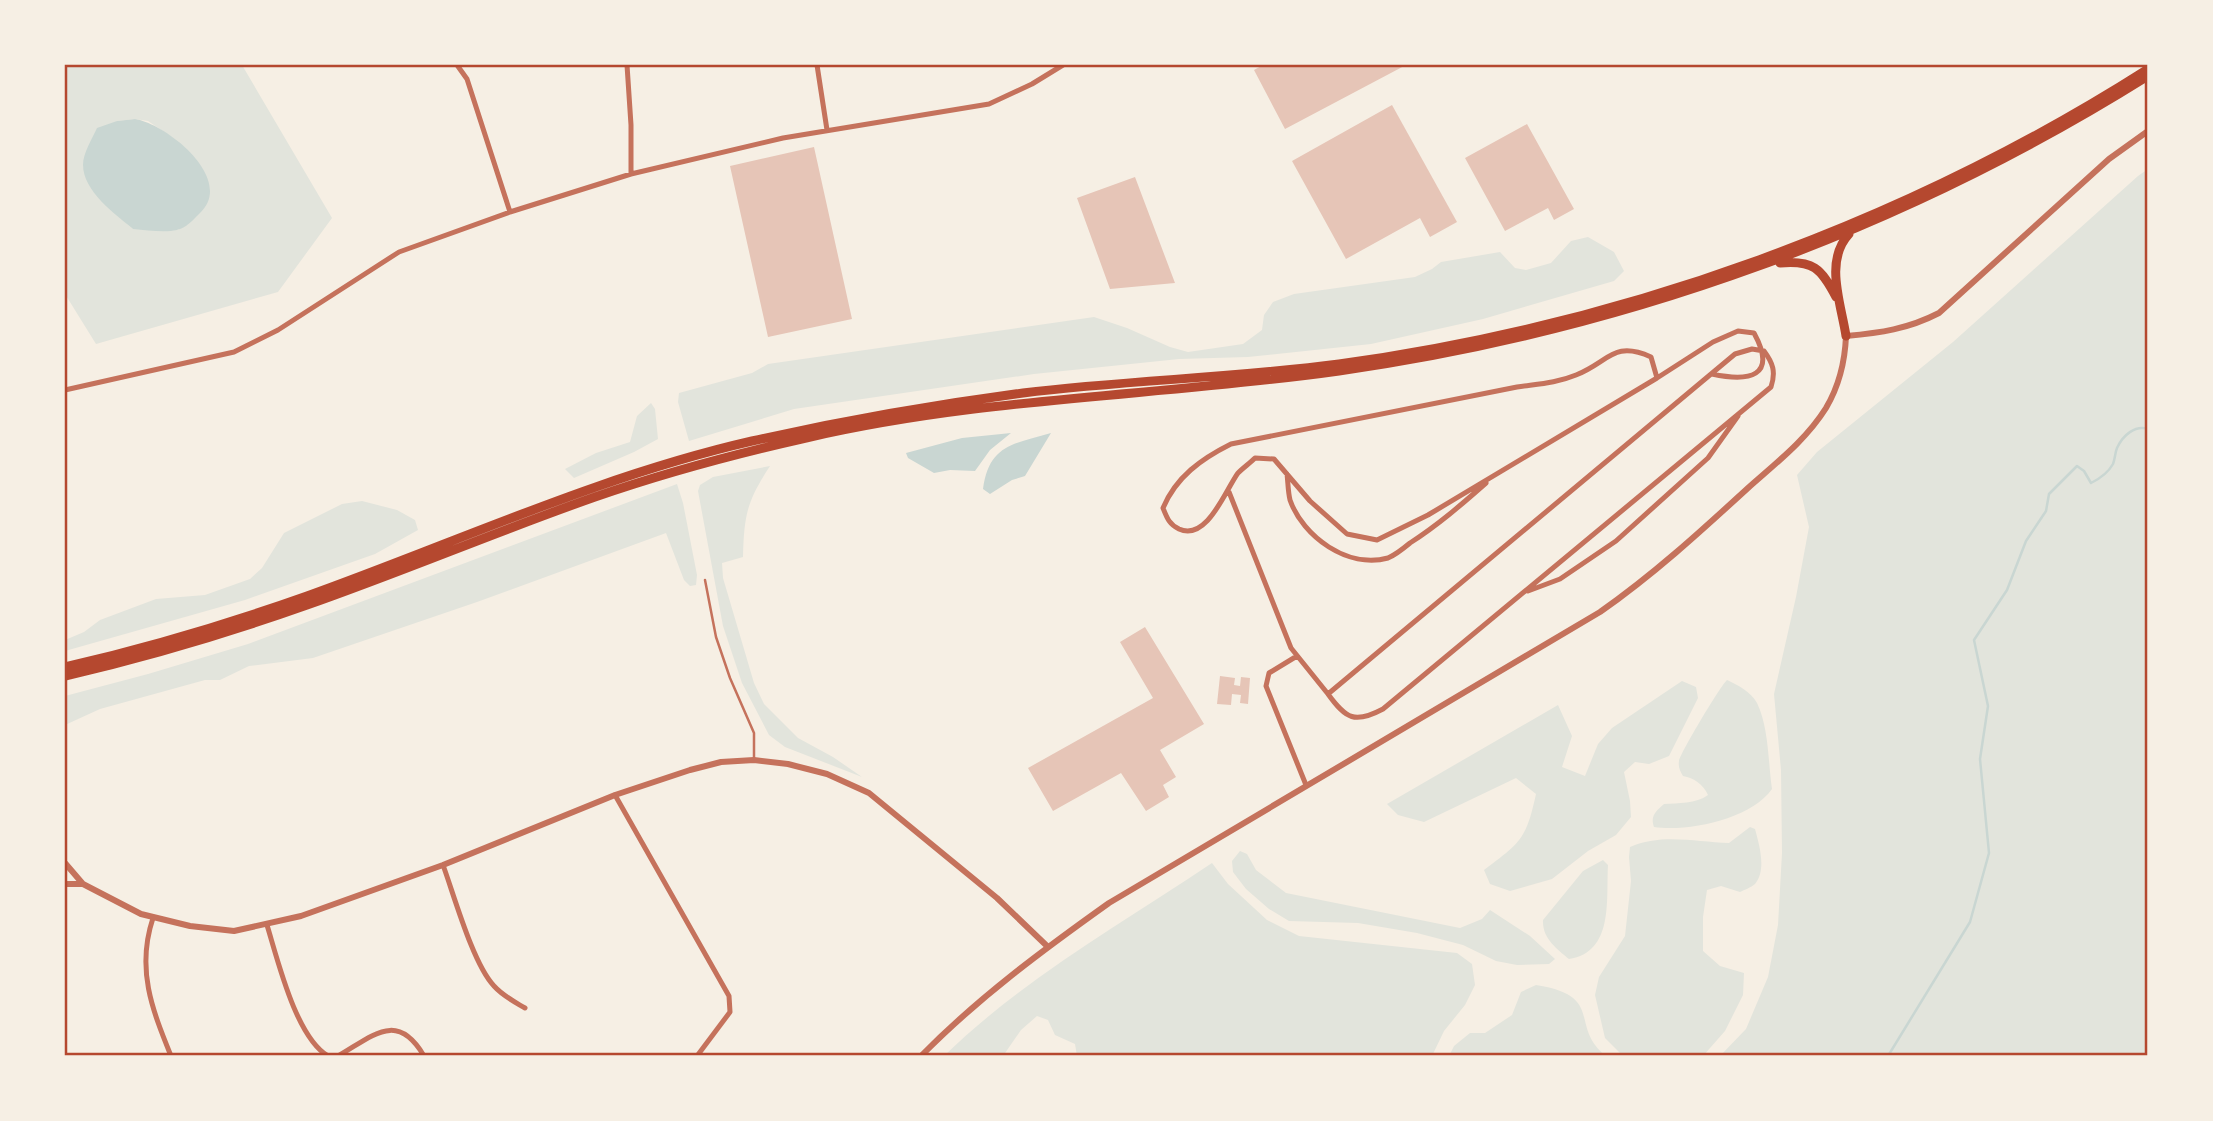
<svg xmlns="http://www.w3.org/2000/svg" width="2213" height="1121" font-family="Manrope,sans-serif">
  <style>
    .green { fill: #e2e4dc; fill-rule: evenodd }
    .water { fill: #c9d6d2 }
    .lines { fill: none; stroke-linecap: round; stroke-linejoin: round }
    .stream { stroke: #c9d6d2; stroke-width: 2.5 }
    .building { fill: #e6c5b7 }
    .service { stroke: #c5725c; stroke-width: 2.5 }
    .minor { stroke: #c5725c; stroke-width: 5 }
    .tertiary { stroke: #c5725c; stroke-width: 6 }
    .trunk { stroke: #b5482f; stroke-width: 9 }
    .neatline { fill: none; stroke: #b5482f; stroke-width: 2.5 }
  </style>
  <rect width="100%" height="100%" fill="#f6efe4"/>
  <path class="green" d="M 65,65 L 242,65 L 332,218 L 278,292 L 96,344 L 65,294 ZM 135,119 L 148,121 L 179,142 L 188,224 L 178,230 L 133,229 C 111,210 91,193 83,165 L 117,121 Z
    M 2148,169 L 2148,1056 L 1720,1056 L 1746,1029 L 1768,977 L 1778,925 L 1782,853 L 1781,770 L 1774,694 L 1796,597 L 1809,527 L 1797,475 L 1817,452 L 1953,342 L 2138,176 Z
    M 1588,237 L 1614,252 L 1624,271 L 1614,281 L 1483,319 L 1371,344 L 1248,357 L 1179,359 L 1034,374 L 794,409 L 689,441 L 678,402 L 679,393 L 752,373 L 768,364 L 1094,317 L 1127,328 L 1170,347 L 1188,352 L 1243,344 L 1262,330 L 1264,315 L 1273,302 L 1294,294 L 1415,277 L 1432,269 L 1441,262 L 1500,252 L 1515,268 L 1526,270 L 1551,263 L 1571,241 Z
    M 651,403 L 655,409 L 658,439 L 634,452 L 574,478 L 565,469 L 596,453 L 630,442 L 637,416 Z
    M 770,466 C 747,501 744,515 743,557 L 722,563 L 723,578 L 754,683 L 764,704 L 798,738 L 833,757 L 862,777 L 785,747 L 769,735 L 742,683 L 723,626 L 698,491 L 700,485 L 713,477 Z
    M 677,484 L 683,503 L 697,575 L 696,585 L 690,586 L 684,580 L 666,533 L 477,602 L 313,658 L 249,666 L 220,680 L 205,680 L 100,709 L 65,725 L 65,696 L 148,674 L 248,644 Z
    M 362,501 L 397,510 L 415,520 L 418,530 L 375,554 L 245,600 L 65,651 L 65,640 L 84,632 L 100,620 L 156,599 L 205,595 L 250,579 L 262,568 L 284,533 L 342,504 Z
    M 1727,680 C 1738,685 1751,692 1757,703 C 1769,728 1768,762 1772,789 C 1751,819 1689,832 1654,827 C 1650,816 1656,811 1664,804 C 1678,803 1696,804 1708,795 C 1703,784 1694,778 1683,776 C 1680,771 1678,767 1679,761 C 1681,752 1721,685 1727,680 Z
    M 1682,681 L 1696,687 L 1698,698 L 1669,756 L 1649,764 L 1635,762 L 1624,772 L 1630,801 L 1631,817 L 1616,835 L 1588,851 L 1552,879 L 1510,891 L 1490,884 L 1484,870 C 1520,843 1526,840 1536,794 L 1516,778 L 1424,822 L 1398,815 L 1387,804 L 1558,705 L 1572,736 L 1562,767 L 1585,776 L 1598,744 L 1612,728 Z
    M 1750,827 L 1755,829 C 1759,844 1767,870 1755,884 C 1752,887 1744,890 1740,892 L 1721,886 L 1707,890 L 1703,917 L 1703,951 L 1720,966 L 1744,973 L 1743,995 L 1725,1031 L 1703,1056 L 1623,1056 L 1605,1038 L 1595,995 L 1599,977 L 1625,936 L 1631,881 L 1629,857 L 1630,847 C 1661,833 1697,842 1729,843 Z
    M 1240,851 L 1247,854 L 1256,870 L 1286,893 L 1460,928 L 1482,919 L 1490,910 L 1530,936 L 1555,959 L 1549,964 L 1517,965 L 1496,961 L 1463,945 L 1417,933 L 1358,923 L 1289,921 L 1269,909 L 1246,889 L 1233,872 L 1232,861 Z
    M 1603,860 L 1608,865 C 1606,900 1614,952 1569,959 C 1557,949 1542,938 1543,920 L 1583,871 Z
    M 1212,863 L 1228,884 L 1267,920 L 1299,936 L 1457,953 L 1472,964 L 1475,985 L 1465,1005 L 1444,1031 L 1432,1056 L 1077,1056 L 1075,1044 L 1055,1035 L 1048,1020 L 1037,1016 L 1021,1030 L 1003,1056 L 944,1056 C 1023,979 1121,924 1212,863 Z
    M 1536,985 C 1606,996 1568,1026 1606,1056 L 1449,1056 L 1454,1046 L 1470,1033 L 1485,1033 L 1512,1015 L 1521,992 Z"/>
  <path class="water" d="M 135,119 C 167,124 237,180 199,214 C 193,220 186,228 177,230 C 164,233 147,230 133,229 C 115,214 83,191 83,165 C 83,153 92,139 97,128 L 117,121 Z
    M 1011,433 L 990,450 L 975,471 L 950,470 L 934,473 L 908,458 L 906,453 L 962,438 Z
    M 1051,433 L 1025,476 L 1012,480 L 990,494 L 983,489 C 989,445 1013,444 1051,433 Z"/>
  <g class="lines">
    <path class="stream" d="M 1888,1056 L 1970,922 L 1989,853 L 1980,759 L 1988,706 L 1974,640 L 2007,590 L 2026,541 L 2046,511 L 2049,494 L 2077,466 L 2084,471 L 2091,483 C 2099,479 2108,473 2113,464 C 2115,459 2115,453 2117,448 C 2123,435 2135,425 2148,429"/>
  </g>
  <path class="building" d="M 1263,65 L 1406,65 L 1285,129 L 1254,70 Z
    M 1392,105 L 1457,222 L 1430,237 L 1420,218 L 1346,259 L 1292,161 Z
    M 1527,124 L 1574,209 L 1554,220 L 1548,208 L 1505,231 L 1465,158 Z
    M 814,147 L 852,319 L 768,337 L 730,166 Z
    M 1135,177 L 1175,283 L 1110,289 L 1077,198 Z
    M 1145,627 L 1204,724 L 1160,750 L 1176,777 L 1163,785 L 1169,797 L 1146,811 L 1121,773 L 1053,811 L 1028,768 L 1153,698 L 1120,642 Z
    M 1220,676 L 1235,678 L 1234,685 L 1240,686 L 1241,677 L 1250,678 L 1248,704 L 1240,703 L 1241,695 L 1232,694 L 1231,705 L 1217,704 Z"/>
  <g class="lines">
    <path class="service" d="M 705,580 L 716,637 L 730,678 L 754,733 L 754,760"/>
    <path class="minor" d="M 457,65 L 467,79 L 510,212
      M 627,65 L 631,125 L 631,174
      M 817,65 L 827,130
      M 1752,349 L 1764,351 C 1773,363 1776,372 1771,387 L 1383,709 C 1355,724 1346,719 1328,694 L 1735,354 Z
      M 1657,378 L 1651,357 C 1613,340 1609,362 1576,375 C 1557,383 1537,384 1517,387 L 1231,444 C 1201,459 1176,477 1163,508 C 1167,518 1169,524 1179,529 C 1207,542 1226,489 1238,473 C 1243,468 1250,463 1255,458 L 1274,459 L 1310,501 L 1347,534 L 1377,540 L 1428,515 L 1657,378 L 1713,342 L 1738,331 L 1754,333 C 1778,377 1749,382 1712,374
      M 65,390 L 234,352 L 278,330 L 399,252 L 510,212 L 631,174 L 783,138 L 989,104 L 1032,84 L 1063,65
      M 1287,474 C 1288,482 1288,492 1290,500 C 1303,537 1348,569 1388,558 C 1395,555 1404,548 1410,543 C 1438,525 1461,505 1486,483
      M 1229,492 L 1291,648 L 1328,694
      M 1528,591 L 1560,579 L 1616,541 L 1708,458 L 1738,416
      M 1297,656 L 1269,673 L 1266,686 L 1306,785
      M 615,795 L 729,996 L 730,1012 L 697,1056
      M 443,865 C 454,895 473,964 494,986 C 503,996 513,1001 525,1008
      M 153,918 C 136,969 152,1009 171,1056
      M 267,925 C 278,961 296,1037 328,1056
      M 338,1056 C 373,1036 397,1010 424,1056"/>
    <path class="tertiary" d="M 65,863 L 83,884 L 141,914 L 190,926 L 234,931 L 301,916 L 443,865 L 615,795 L 690,770 L 721,762 L 754,760 L 788,764 L 827,774 L 869,793 L 997,898 L 1047,946
      M 65,884 L 83,884
      M 921,1056 C 978,998 1043,950 1109,903 L 1600,612 C 1653,575 1700,532 1748,488 C 1776,463 1806,440 1826,408 C 1839,386 1845,361 1846,336 C 1880,333 1908,329 1939,313 L 2109,159 L 2148,131"/>
    <path class="trunk" d="M 1780,263 C 1813,260 1821,268 1836,297
      M 1846,336 C 1841,303 1824,261 1849,234
      M 65,667 C 147,648 228,624 307,596 C 455,543 599,476 752,441 C 842,421 932,405 1023,393 C 1128,380 1234,378 1339,364 C 1624,325 1906,223 2148,69
      M 65,676 C 147,657 228,633 307,605 C 404,571 498,531 595,497 C 664,473 735,454 806,438 C 982,397 1162,396 1339,371 C 1627,330 1902,230 2148,76"/>
  </g>
  <rect width="2213" height="1121" fill="none" stroke="#f6efe4" stroke-width="133"/>
  <rect x="66" y="66" width="2080" height="988" class="neatline"/>
</svg>
